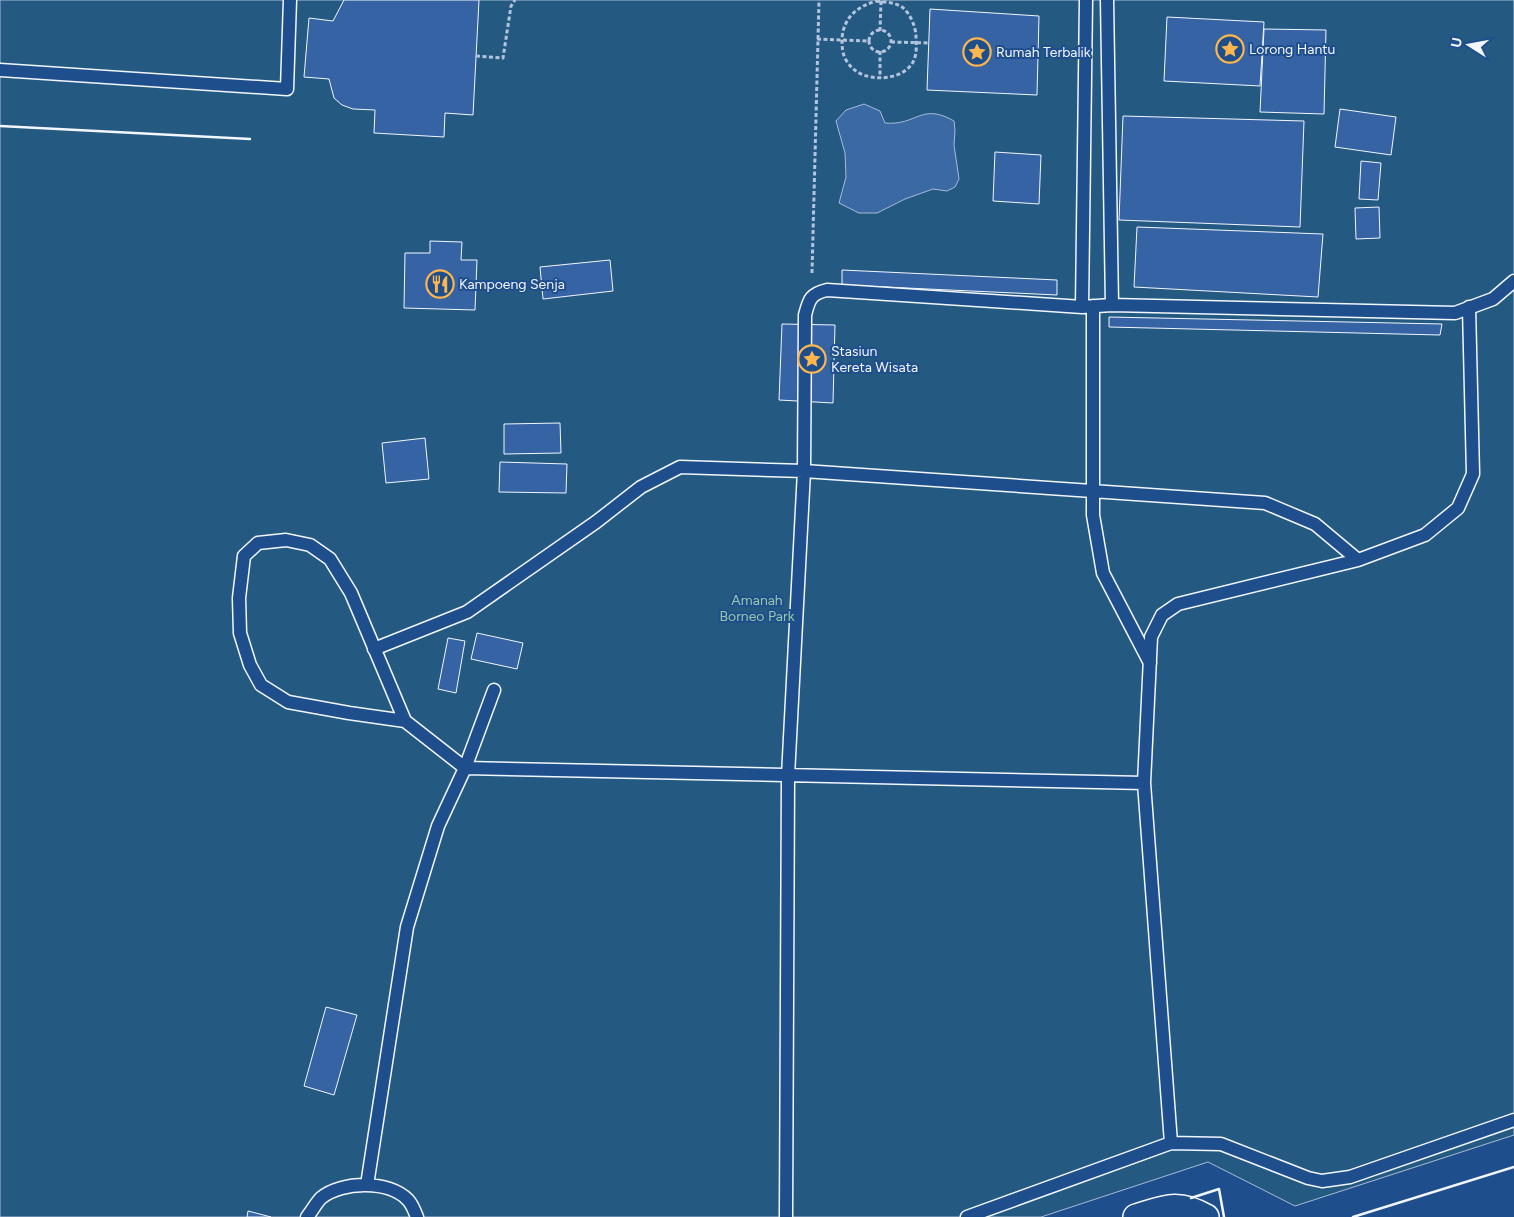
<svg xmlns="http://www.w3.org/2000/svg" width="1514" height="1217" font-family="Figtree,sans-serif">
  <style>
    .green { fill: #245a82; stroke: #a8bbd7 }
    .water { fill: #3b69a3; stroke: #a8bbd7 }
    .building { fill: #3563a3; stroke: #f2f6ff }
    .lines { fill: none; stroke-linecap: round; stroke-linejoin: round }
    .lane-casing { stroke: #f2f6ff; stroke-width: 15 }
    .street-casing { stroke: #f2f6ff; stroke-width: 28 }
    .path { stroke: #b3c4dc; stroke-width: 3; stroke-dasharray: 4 2.5; stroke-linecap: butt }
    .lane { stroke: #1f4e8c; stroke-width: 12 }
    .street { stroke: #1f4e8c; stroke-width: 25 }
    .wall { stroke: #f2f6ff; stroke-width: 2.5 }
    .labels { text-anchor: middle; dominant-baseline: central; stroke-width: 4; stroke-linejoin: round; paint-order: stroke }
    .poi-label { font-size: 14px; fill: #f2f6ff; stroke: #1f4e8c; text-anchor: start }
    .park-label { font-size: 14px; fill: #97c8a6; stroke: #1f4e8c }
  </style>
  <rect width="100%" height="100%" fill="#1f4e8c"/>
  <path class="green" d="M 0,0 L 1514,0 L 1514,1135 L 1295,1206 L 1208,1162 L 1041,1217 L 0,1217 Z"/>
  <path class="water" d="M 864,104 L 880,111 L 885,123 C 917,126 921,102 954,121 L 955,130 L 954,145 L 959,179 L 955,187 L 947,191 L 933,189 L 905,199 L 877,213 L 859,213 L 839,203 L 846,177 L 845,153 L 836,121 L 846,110 Z"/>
  <path class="building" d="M 344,0 L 479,0 L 473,115 L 445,113 L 444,137 L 374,133 L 375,110 L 353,109 L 342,105 L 334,98 L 329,79 L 304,77 L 309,18 L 333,21 Z
    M 930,9 L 1039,16 L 1037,95 L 927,90 Z
    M 1167,17 L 1264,22 L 1260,86 L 1164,81 Z
    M 1264,29 L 1326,30 L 1324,114 L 1260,112 Z
    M 1340,109 L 1396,117 L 1391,155 L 1335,147 Z
    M 1123,116 L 1304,121 L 1300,227 L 1119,220 Z
    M 995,152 L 1041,155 L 1039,204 L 993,201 Z
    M 1361,161 L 1381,163 L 1378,200 L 1359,199 Z
    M 1379,207 L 1380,238 L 1356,239 L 1355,208 Z
    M 1137,227 L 1323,234 L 1318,297 L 1134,287 Z
    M 430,241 L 462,242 L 461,260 L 477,260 L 475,310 L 404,308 L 405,253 L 430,253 Z
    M 610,260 L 613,291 L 543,299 L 540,267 Z
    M 842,270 L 1057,280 L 1057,295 L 842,285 Z
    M 1109,317 L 1442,324 L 1440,335 L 1109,327 Z
    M 782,324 L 835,325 L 833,403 L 779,400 Z
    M 560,423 L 561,453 L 504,454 L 504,424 Z
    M 425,438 L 429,479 L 386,483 L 382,443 Z
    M 500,462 L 567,464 L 566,493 L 499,492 Z
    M 477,633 L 523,643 L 517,669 L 471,659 Z
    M 448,638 L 465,641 L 456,693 L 438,689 Z
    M 326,1007 L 357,1015 L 334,1095 L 304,1086 Z
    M 248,1211 L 271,1217 L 247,1217 Z"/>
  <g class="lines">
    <g class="lane-casing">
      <path id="lane" d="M 1107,0 L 1112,305
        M 0,70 L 287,89 L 290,0
        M 1093,306 L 1093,515 L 1103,573 L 1150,663
        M 1082,307 L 1086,0
        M 374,649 L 467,612 L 596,522 L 641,487 L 680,467 L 804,471 L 1265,503 L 1315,524 L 1358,560
        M 405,721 L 349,713 L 288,702 L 261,685 L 250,665 L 240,633 L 239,598 L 244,556 L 258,543 L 286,540 L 310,545 L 330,559 L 351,593 L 405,721 L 465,768 L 1144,783
        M 1171,1143 L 1144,783 L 1151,637 L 1162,615 L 1178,604 L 1358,560 L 1425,535 L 1458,508 L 1473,474 L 1469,307
        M 367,1185 L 407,927 L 438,826 L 465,768 L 494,690
        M 307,1217 C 312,1211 316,1203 321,1198 C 342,1181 389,1180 408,1200 C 412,1204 415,1212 417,1217
        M 786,1217 L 788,776 L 804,471 L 805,315 C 809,300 810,294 827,290 L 1082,307 L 1112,305 L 1455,313 L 1493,299 L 1514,281
        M 967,1217 L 1171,1143 L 1221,1144 L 1308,1178 L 1322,1181 L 1350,1177 L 1514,1120"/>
    </g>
    <g class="street-casing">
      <path id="street" d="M 1136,1217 C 1165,1208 1178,1201 1206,1217"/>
    </g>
    <path class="path" d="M 876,1 C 885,2 894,2 902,7 C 910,13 916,27 916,37 C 916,43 917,51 915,57 C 910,75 887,80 871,77 C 860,75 852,70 846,60 C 842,53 842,46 842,38 C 844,17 857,7 876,1 Z
      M869 41a11 11 0 1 1 22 0a11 11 0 1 1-22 0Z
      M 880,31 L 881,1
      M 817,39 L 868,41
      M 891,42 L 929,43
      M 880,51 L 880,78
      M 476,56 L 503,58 L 511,6 L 515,0
      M 812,273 L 819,0"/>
    <use href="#lane" class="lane"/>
    <use href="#street" class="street"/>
    <path class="wall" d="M 0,126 L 250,139
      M 1191,1198 L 1219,1189 L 1224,1217
      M 1353,1217 L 1514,1167"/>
  </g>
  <defs>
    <g id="sight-ring" transform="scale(1.4375)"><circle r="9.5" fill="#1f4e8c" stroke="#ffb74d" stroke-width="1.5"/><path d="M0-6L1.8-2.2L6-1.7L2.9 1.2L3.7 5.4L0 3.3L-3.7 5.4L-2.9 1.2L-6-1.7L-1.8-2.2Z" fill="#ffb74d"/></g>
    <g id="restaurant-ring" transform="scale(1.4375)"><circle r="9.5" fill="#1f4e8c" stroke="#ffb74d" stroke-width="1.5"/><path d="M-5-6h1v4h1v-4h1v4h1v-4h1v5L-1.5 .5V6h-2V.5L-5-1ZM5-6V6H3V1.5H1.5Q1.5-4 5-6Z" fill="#ffb74d"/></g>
  </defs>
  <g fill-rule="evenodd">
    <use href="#sight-ring" x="1230" y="49"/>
    <use href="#sight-ring" x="977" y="52"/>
    <use href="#restaurant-ring" x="440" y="284"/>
    <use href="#sight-ring" x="812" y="359"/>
  </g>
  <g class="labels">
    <g class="poi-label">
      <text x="1249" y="49">Lorong Hantu</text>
      <text x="996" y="52">Rumah Terbalik</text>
      <text x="459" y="284">Kampoeng Senja</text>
      <text x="831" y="351">Stasiun<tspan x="831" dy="16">Kereta Wisata</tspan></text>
    </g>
    <g class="park-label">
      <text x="757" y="600">Amanah<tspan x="757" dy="16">Borneo Park</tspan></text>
    </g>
  </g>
  <g transform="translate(1469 45) rotate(281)" stroke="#1f4e8c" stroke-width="4" paint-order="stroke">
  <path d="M0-4L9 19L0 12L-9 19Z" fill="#f2f6ff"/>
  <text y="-8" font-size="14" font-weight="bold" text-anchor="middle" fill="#f2f6ff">U</text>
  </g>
</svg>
